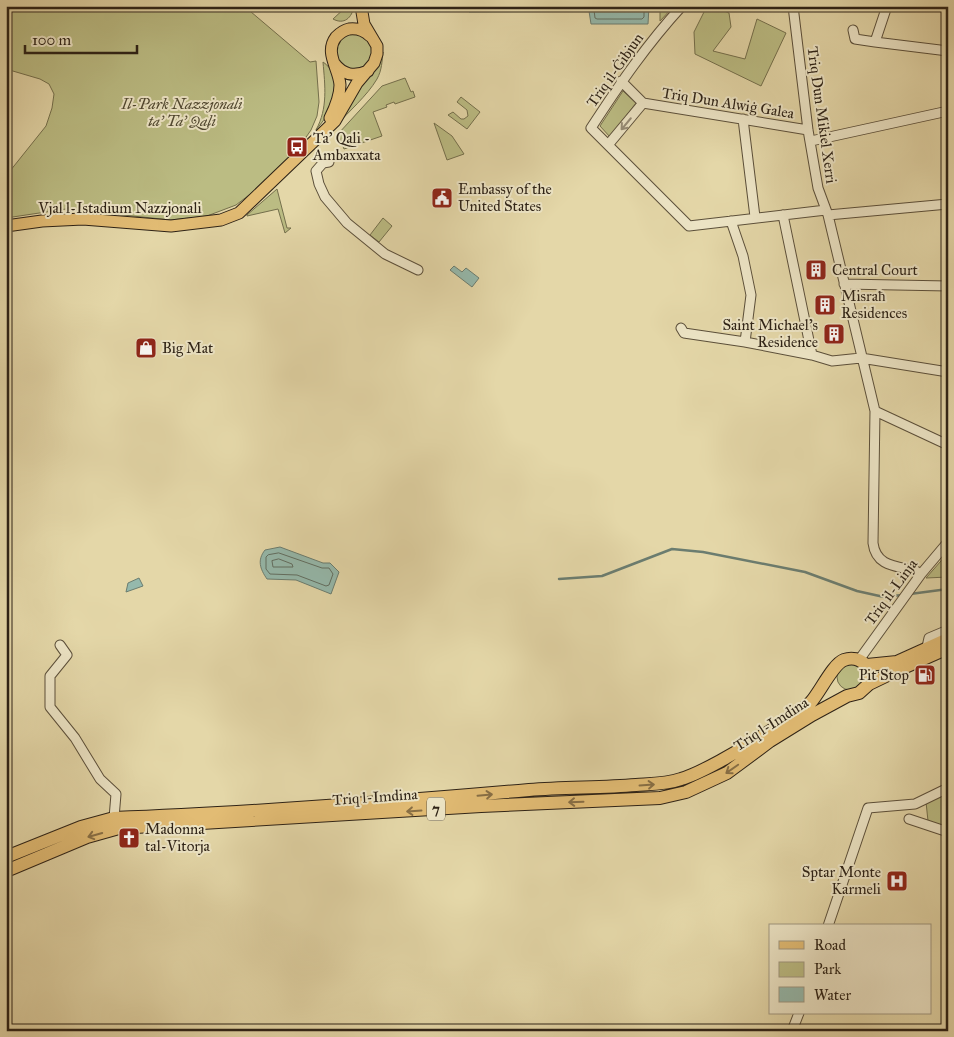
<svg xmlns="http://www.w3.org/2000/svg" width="954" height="1037" font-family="'IM FELL Great Primer',serif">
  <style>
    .green { fill: #bbbc83; stroke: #746f4c }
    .water { fill: #95b9ac; stroke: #6b7d70 }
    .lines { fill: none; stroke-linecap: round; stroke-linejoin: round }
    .shore { stroke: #616e61; stroke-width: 1 }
    .stream { stroke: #6b7d70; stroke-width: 2.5 }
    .minor-casing { stroke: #5b4f3a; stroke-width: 11 }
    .major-casing { stroke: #2d2216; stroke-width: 13 }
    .highway-casing { stroke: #2d2216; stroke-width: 14 }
    .minor { stroke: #ede5c6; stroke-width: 9 }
    .major { stroke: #e2bc74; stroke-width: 11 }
    .highway { stroke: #e2bc74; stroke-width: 12 }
    .oneway { stroke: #978d77 }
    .oneway2 { stroke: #886f45 }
    .labels { text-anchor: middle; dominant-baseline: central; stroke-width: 4; stroke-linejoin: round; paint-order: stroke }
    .shield { fill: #ede5c6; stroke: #675c4b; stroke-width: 1 }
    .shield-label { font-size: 14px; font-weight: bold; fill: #2d2216 }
    .street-label { font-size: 15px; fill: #2d2216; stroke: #ede5c6 }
    .park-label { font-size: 15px; font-style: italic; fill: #504831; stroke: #ede5c6 }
    .poi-label { font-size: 15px; fill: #2d2216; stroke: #ede5c6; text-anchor: start }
  </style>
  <rect width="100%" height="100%" fill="#e4d7a8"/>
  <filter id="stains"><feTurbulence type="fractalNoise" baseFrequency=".004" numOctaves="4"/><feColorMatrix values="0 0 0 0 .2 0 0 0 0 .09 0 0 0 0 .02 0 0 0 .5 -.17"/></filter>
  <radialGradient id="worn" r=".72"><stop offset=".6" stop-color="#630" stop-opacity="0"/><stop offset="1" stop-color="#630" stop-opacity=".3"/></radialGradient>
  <path class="green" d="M 6,6 L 244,6 L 310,62 L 316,61 L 319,102 L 317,116 L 311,130 L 302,143 L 266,182 L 236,205 L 207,216 L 171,220 L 66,209 L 6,218 L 6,176 L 46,126 L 52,108 L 54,94 L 49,84 L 40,79 L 6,69 Z
    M 347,6 L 354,6 C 352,18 344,25 333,19 Z
    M 660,6 L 674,6 L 660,21 Z
    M 707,6 L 714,6 L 729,13 L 731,27 L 713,51 L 745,59 L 757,19 L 786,33 L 761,86 L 695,54 L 694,32 Z
    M 351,33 L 363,36 L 371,45 L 372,57 L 366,67 L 354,71 L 338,63 C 336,44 332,42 351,33 Z
    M 383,52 C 382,61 382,70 377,79 C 367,96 349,111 336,126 L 359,84 L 378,65 Z
    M 323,62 C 328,65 330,69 333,74 C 344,94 328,115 316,130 C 328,108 325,86 323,62 Z
    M 405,78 L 411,92 L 413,91 L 415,97 L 395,104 L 394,102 L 386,105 L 387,107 L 373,112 L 382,136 L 344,149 L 338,134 L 382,86 Z
    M 623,91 L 636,103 L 610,137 L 600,126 Z
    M 461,97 L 480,112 L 467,129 L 448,115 L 453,112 L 461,119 L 464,119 L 468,116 L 467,110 L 457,102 Z
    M 434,123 L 452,136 L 464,154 L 447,160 Z
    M 277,189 L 287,228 L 291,228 L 285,233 L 278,209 L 247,216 L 247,215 Z
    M 383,218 L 392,226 L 379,242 L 370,235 Z
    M 948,553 L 948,577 L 926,578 Z
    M837 677a13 13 0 1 1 26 0a13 13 0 1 1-26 0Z
    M 945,792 L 948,800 L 948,827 L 928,821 L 926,802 Z"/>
  <path class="water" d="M 469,6 L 649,6 L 648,24 L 591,24 L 589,11 L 469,12 Z
    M 454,266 L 462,272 L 466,268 L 479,278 L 472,287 L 450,270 Z
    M 280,547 L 323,563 L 330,563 L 339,572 L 331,594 L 296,580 L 267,579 C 260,569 257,560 265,550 Z
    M 139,578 L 143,586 L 126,592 L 128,583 Z"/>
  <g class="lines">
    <path class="shore" d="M 474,6 L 538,6
      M 590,6 L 594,10 L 595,18 L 597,19 L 642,19 L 644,17 L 644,6
      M 279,553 L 322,568 L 329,568 L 333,574 L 329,585 L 326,586 L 297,575 L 270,574 L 266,569 L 266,557 L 268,555 Z
      M 279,559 L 292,564 L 293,567 L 273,567 L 272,561 Z"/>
    <path class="stream" d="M 559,579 L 602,576 L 672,549 L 703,552 L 805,572 L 857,591 L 884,597 L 902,595
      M 910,594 L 948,589"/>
    <g class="minor-casing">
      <path id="minor" d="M 682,6 C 647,44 619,85 591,128 L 689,226 L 826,210
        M 793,6 L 808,130 L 818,188 L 828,215 L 875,411 L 873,543 C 876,567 897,566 916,571 L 921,574
        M 887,6 L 875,42 L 948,51
        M 853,30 L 855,39 L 875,42
        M 621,81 L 643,103 L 808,130
        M 743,119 L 755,217
        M 811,141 L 948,111
        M 608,145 L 643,103
        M 329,162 L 323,163 L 316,171 L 319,184 L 325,197 L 347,223 L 385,254 L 418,270
        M 783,215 L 812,355
        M 828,215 L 948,204
        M 731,221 L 743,256 L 751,295 L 745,342
        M 844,284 L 948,286
        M 681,328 L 684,333 L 745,342 L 812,355 L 832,361 L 861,358 L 948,372
        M 875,411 L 948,445
        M 60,645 L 67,655 L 50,676 L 50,707 L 75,738 L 100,779 L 116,794 L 114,818
        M 927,647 L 929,638 L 948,630
        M 859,660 L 921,574 L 948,542
        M 909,819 L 948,832
        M 828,926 L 868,808 L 915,804 L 948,788
        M 792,1031 L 799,1013"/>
    </g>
    <g class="major-casing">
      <path id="major" d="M 334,63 C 343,75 354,77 368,71
        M 330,118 C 335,108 340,96 340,85 C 339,68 324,53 336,37 C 340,33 344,30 349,29 C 358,28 364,30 370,36
        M 6,226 L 42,221 L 83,219 L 171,226 L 221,220 L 239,213 L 335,121 L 357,83 L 374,63 L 377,54 L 377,46 L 364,24 L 361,6"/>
    </g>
    <g class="highway-casing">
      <path id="highway" d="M 867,665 L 897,662 L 948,639
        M 6,857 L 81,827 L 114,818 C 253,813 391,802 529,790 C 565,787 601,788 636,785 C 651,784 667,784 681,779 C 695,775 709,767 722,760 C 745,747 767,734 788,719 C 796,713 805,708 811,702 C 820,692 833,664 844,660 C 860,654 875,669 869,684
        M 6,871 L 87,837 L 119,828 L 481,806 L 660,798 L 686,792 L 727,773 L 770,741 L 812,715 L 847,696 L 859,693 L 869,684 L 896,671 L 948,648"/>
    </g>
    <use href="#minor" class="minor"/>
    <use href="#major" class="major"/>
    <use href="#highway" class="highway"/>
  </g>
  <defs><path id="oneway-shaft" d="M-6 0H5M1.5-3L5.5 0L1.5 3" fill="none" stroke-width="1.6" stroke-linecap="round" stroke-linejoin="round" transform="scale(1.25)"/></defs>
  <use class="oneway" href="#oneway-shaft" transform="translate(626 124) rotate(130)"/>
  <g class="oneway2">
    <use href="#oneway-shaft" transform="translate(732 769) rotate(145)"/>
    <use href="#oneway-shaft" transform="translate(647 785) rotate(-4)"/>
    <use href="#oneway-shaft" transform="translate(485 795) rotate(-5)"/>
    <use href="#oneway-shaft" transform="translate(576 802) rotate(178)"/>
    <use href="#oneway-shaft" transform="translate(414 811) rotate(176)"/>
    <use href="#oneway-shaft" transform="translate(95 835) rotate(164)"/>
  </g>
  <defs>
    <g id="bus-square" transform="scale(1.125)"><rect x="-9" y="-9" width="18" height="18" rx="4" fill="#8f2418" stroke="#ede5c6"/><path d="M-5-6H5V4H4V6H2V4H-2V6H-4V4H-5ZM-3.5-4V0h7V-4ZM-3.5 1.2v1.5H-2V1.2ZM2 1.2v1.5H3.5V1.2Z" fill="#fff"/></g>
    <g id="civic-square" transform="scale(1.125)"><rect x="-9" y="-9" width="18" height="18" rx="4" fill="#8f2418" stroke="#ede5c6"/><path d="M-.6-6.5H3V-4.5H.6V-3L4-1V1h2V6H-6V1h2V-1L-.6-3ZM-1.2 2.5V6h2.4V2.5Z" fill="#fff"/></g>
    <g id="building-square" transform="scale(1.125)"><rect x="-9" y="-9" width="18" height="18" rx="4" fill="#8f2418" stroke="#ede5c6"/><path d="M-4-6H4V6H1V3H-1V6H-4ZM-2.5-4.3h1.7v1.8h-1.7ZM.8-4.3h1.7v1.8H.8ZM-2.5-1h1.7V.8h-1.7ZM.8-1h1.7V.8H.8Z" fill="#fff"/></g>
    <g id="shop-square" transform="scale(1.125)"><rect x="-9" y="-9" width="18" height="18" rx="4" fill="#8f2418" stroke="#ede5c6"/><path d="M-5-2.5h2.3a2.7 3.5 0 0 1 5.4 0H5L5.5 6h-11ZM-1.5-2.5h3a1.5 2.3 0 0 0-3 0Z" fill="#fff"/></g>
    <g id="fuel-square" transform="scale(1.125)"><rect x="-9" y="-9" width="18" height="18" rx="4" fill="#8f2418" stroke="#ede5c6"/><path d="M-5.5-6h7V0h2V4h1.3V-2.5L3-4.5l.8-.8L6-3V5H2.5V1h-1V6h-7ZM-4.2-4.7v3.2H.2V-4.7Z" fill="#fff"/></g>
    <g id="church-square" transform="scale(1.125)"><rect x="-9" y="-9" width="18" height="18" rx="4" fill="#8f2418" stroke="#ede5c6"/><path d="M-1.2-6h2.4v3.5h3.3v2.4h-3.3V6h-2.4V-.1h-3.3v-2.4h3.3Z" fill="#fff"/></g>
    <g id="hospital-square" transform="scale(1.125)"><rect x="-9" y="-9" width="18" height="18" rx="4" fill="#8f2418" stroke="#ede5c6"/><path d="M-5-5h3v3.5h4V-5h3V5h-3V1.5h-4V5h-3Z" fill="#fff"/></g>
  </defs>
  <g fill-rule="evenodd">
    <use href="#bus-square" x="297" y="147"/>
    <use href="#civic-square" x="442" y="198"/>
    <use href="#building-square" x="816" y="270"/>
    <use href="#building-square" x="825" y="305"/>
    <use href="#building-square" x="834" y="334"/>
    <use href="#shop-square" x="146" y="348"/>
    <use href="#fuel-square" x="925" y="675"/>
    <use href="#church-square" x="129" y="838"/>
    <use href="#hospital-square" x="897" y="881"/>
  </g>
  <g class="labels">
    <rect class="shield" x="427" y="797.5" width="18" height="23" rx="4"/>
    <g class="shield-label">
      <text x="436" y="809">7</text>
    </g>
    <g class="street-label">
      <text transform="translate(615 70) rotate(-55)">Triq il-Ġibjun</text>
      <text transform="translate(728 103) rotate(9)">Triq Dun Alwiġ Galea</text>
      <text transform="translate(822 115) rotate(82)">Triq Dun Mikiel Xerri</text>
      <text x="120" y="208">Vjal l-Istadium Nazzjonali</text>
      <text transform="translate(891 592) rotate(-54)">Triq il-Linja</text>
      <text transform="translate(771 724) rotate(-33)">Triq l-Imdina</text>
      <text transform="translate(375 797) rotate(-4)">Triq l-Imdina</text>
    </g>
    <g class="park-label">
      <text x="182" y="104">Il-Park Nazzjonali<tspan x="182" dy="17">ta' Ta' Qali</tspan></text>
    </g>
    <g class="poi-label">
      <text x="313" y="138">Ta' Qali -<tspan x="313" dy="17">Ambaxxata</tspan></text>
      <text x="458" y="189">Embassy of the<tspan x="458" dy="17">United States</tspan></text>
      <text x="832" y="270">Central Court</text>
      <text x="841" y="296">Misraħ<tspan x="841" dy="17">Residences</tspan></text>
      <text x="818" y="325" text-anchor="end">Saint Michael's<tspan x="818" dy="17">Residence</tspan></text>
      <text x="162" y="348">Big Mat</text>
      <text x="909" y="675" text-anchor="end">Pit Stop</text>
      <text x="145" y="829">Madonna<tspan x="145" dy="17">tal-Vitorja</tspan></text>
      <text x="881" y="872" text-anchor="end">Sptar Monte<tspan x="881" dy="17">Karmeli</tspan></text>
    </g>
  </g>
  <rect width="954" height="1037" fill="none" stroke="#e4d7a8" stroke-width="25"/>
  <rect x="8" y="8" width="939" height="1022" fill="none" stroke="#2d2216" stroke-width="2.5"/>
  <rect x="12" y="12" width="929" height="1012" fill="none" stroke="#2d2216"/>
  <rect x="769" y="924" width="162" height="90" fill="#ede5c6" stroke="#a09780"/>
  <rect x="779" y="941" width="25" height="8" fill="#e2bc74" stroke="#a09780"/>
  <text x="814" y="950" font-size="15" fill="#2d2216">Road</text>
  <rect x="779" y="962" width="25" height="15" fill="#bbbc83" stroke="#a09780"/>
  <text x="814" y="974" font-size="15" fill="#2d2216">Park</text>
  <rect x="779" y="987" width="25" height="15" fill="#95b9ac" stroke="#a09780"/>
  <text x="814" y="1000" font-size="15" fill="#2d2216">Water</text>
  <path d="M25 45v8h112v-8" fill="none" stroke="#2d2216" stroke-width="2.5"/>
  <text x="32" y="45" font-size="15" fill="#2d2216" stroke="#ede5c6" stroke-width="4" paint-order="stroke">100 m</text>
  <rect width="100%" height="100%" filter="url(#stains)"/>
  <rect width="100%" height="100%" fill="url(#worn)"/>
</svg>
